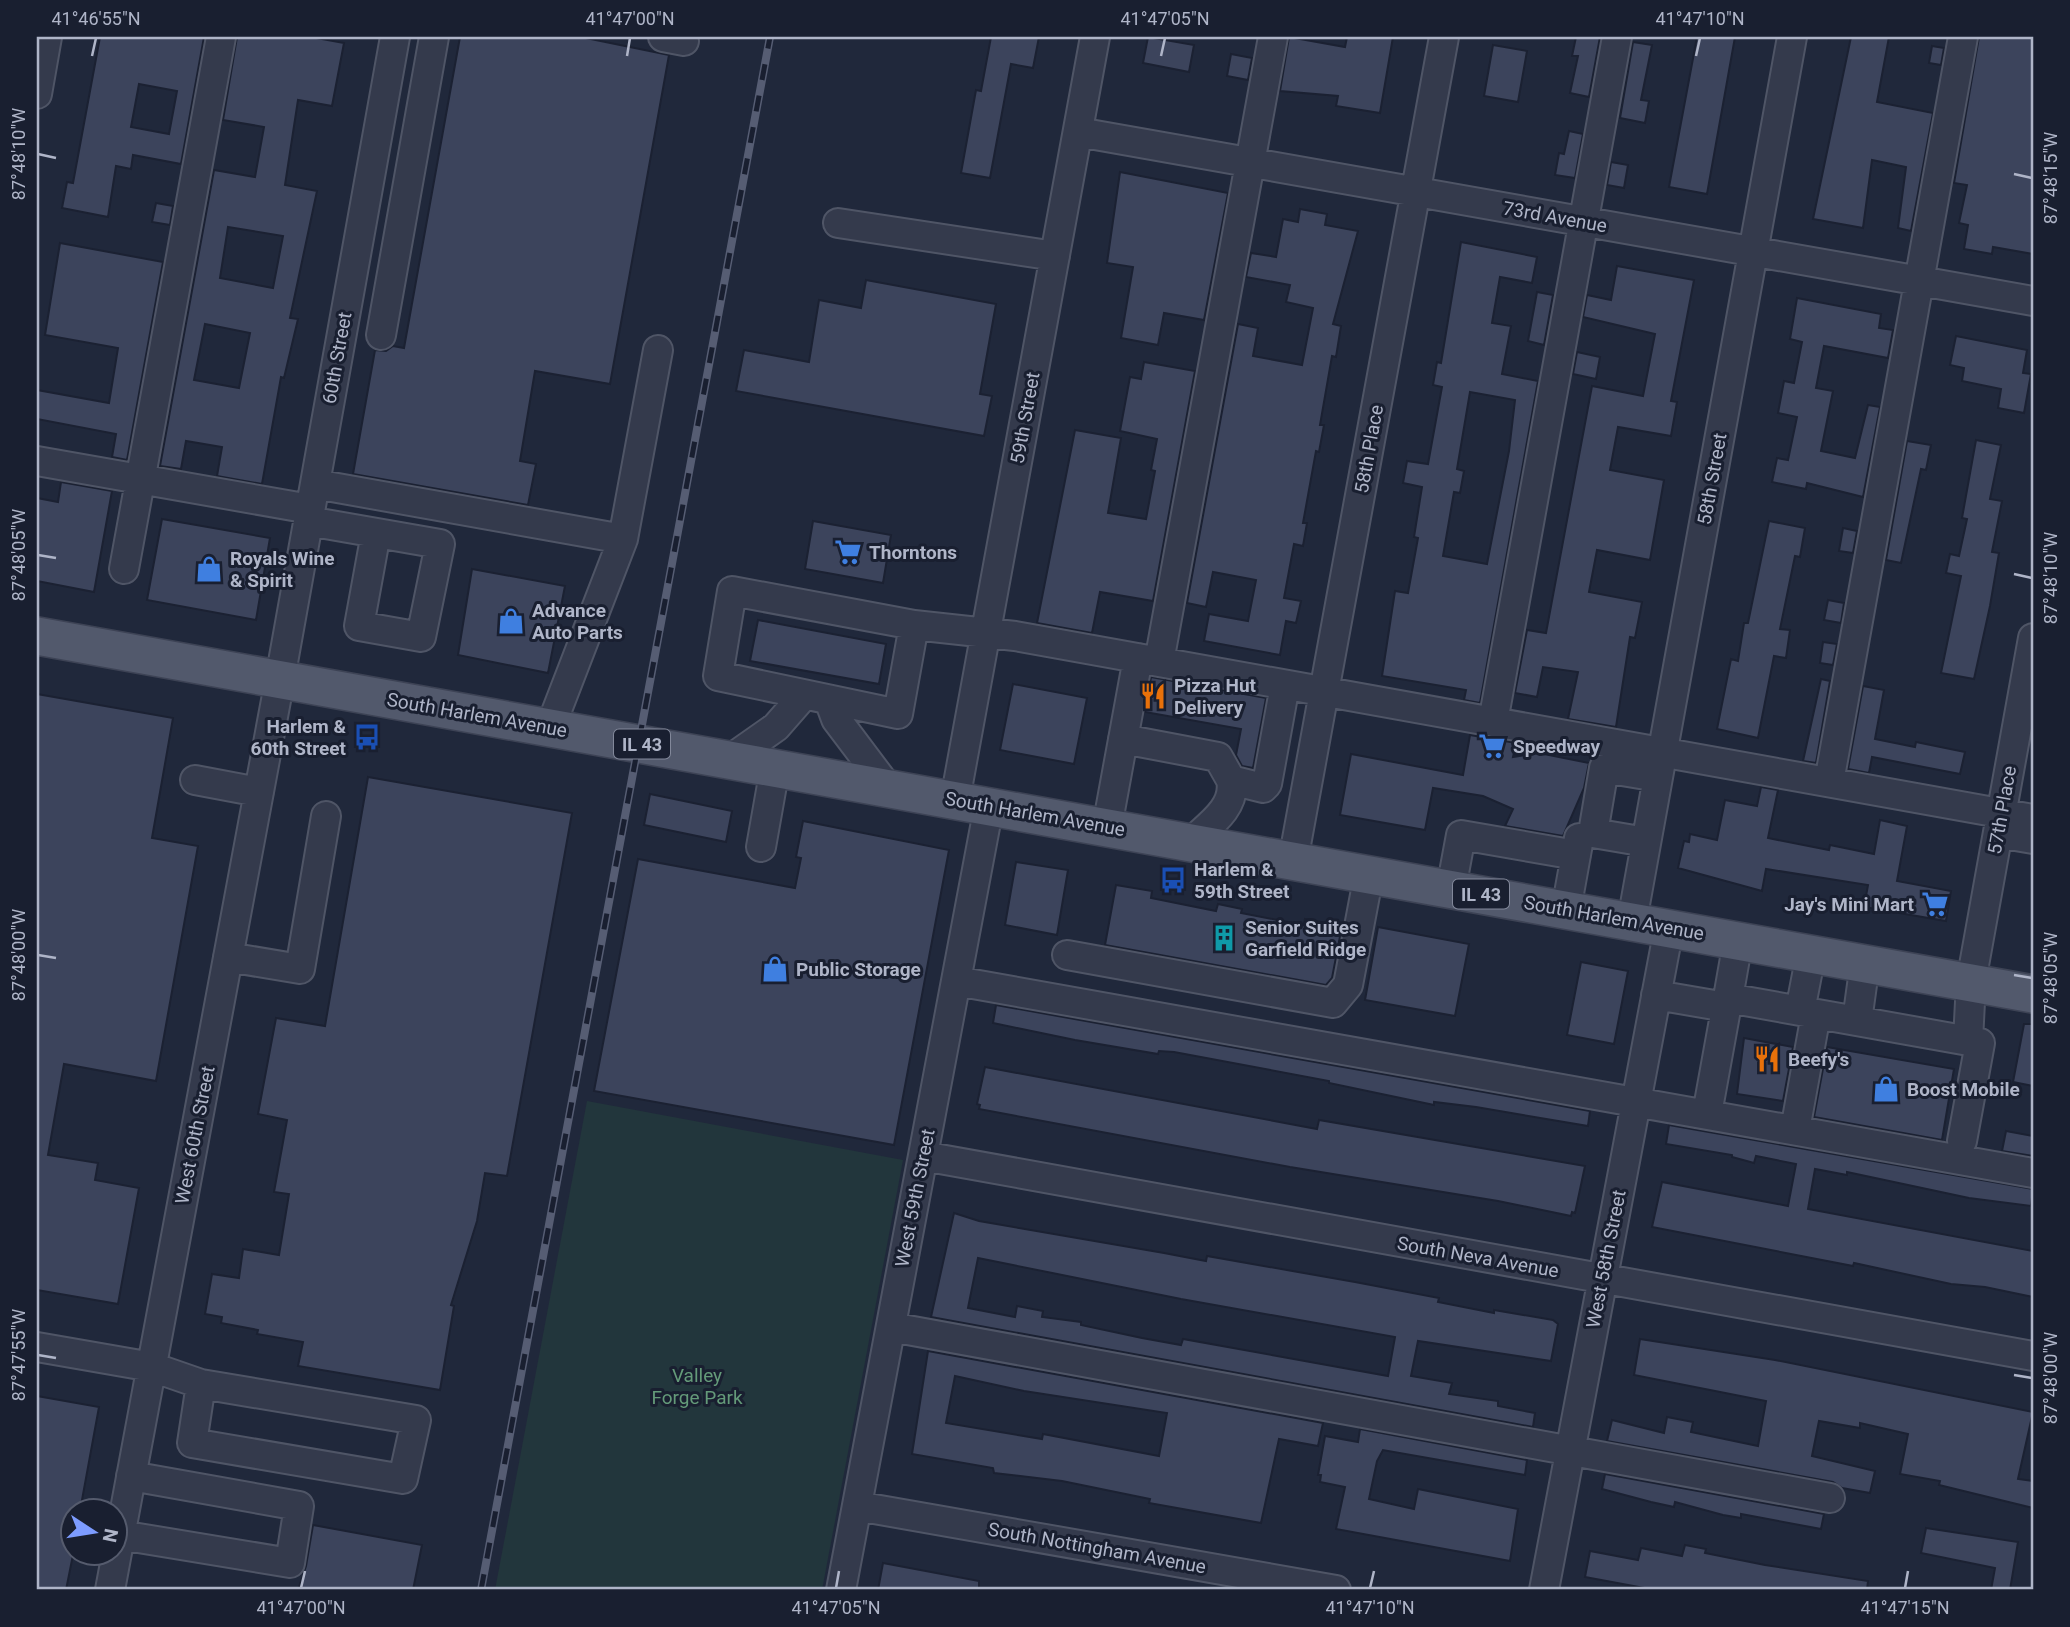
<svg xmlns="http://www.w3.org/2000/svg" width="2070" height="1627" font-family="Roboto,sans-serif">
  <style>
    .green { fill: #22363c }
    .building { fill: #3c445c; stroke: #1b2132; stroke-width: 2; fill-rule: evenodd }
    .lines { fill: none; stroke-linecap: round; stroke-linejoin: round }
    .minor-casing { stroke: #4f5566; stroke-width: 32 }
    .major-casing { stroke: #3d4355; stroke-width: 40 }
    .minor { stroke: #343a4c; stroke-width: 28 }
    .major { stroke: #52596c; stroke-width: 37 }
    .rail-casing { stroke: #565d73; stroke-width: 8 }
    .rail { stroke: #191f30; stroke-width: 5; stroke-dasharray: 16; stroke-linecap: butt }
    .ticks { fill: none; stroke: #afb5c8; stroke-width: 2.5 }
    .labels { text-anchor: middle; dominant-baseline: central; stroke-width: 6; stroke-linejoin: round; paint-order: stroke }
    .shield { fill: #191f30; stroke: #82889a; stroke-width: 2 }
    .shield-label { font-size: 18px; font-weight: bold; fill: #afb5c8 }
    .street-label { font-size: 19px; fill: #afb5c8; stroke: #191f30 }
    .poi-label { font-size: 19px; font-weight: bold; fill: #afb5c8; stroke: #191f30; text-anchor: start }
    .park-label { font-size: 19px; fill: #649a79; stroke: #191f30 }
    .neatline { fill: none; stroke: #afb5c8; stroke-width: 2.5 }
    .ticks-label { font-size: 18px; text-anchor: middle; fill: #afb5c8 }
  </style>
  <rect width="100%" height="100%" fill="#20283b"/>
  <path class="green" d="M 587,1101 L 903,1160 L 822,1590 L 495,1590 Z"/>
  <path class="building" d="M 100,37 L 204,37 L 181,164 L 133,155 L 131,169 L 116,166 L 108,217 L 62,208 L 67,182 L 73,183 ZM 139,84 L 177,91 L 169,134 L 131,127 Z
    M 237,37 L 311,37 L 344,43 L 332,106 L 298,100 L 285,185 L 317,191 L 290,318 L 298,319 L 284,378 L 281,377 L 262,484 L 217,476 L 222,447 L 186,441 L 181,469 L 160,466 L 214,170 L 255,177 L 264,127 L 223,120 ZM 228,227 L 283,236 L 273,288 L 220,278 ZM 205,324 L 250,333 L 239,388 L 194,380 Z
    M 460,37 L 581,37 L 669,55 L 610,384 L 535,371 L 520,461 L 536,464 L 528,505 L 353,474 L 375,350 L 386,351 L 393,346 L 404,348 Z
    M 991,37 L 1039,37 L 1033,68 L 1011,64 L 990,178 L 961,173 L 976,90 L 981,91 Z
    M 1148,37 L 1194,45 L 1189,72 L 1143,63 Z
    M 1289,37 L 1345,47 L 1347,37 L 1393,37 L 1380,113 L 1336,106 L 1338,96 L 1280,91 Z
    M 1576,37 L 1600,37 L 1589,97 L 1570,93 L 1578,56 L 1572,56 Z
    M 1697,37 L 1735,37 L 1707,194 L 1669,187 Z
    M 1851,37 L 1889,37 L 1877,102 L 1933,113 L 1911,231 L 1898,228 L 1906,167 L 1872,160 L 1863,228 L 1813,219 Z
    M 1979,37 L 2033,37 L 2033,254 L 1993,247 L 1992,254 L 1964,249 L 1968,225 L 1959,223 L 1967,185 L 1954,183 Z
    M 1633,42 L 1652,45 L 1641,100 L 1649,101 L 1645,123 L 1620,118 Z
    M 1493,45 L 1527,51 L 1518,102 L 1484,96 Z
    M 1932,46 L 1944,48 L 1941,65 L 1929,63 Z
    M 1231,54 L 1252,58 L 1248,80 L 1227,76 Z
    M 1569,131 L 1583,134 L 1575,178 L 1555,175 L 1559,153 L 1564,154 Z
    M 1611,162 L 1628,165 L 1624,188 L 1607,185 Z
    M 1120,172 L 1228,193 L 1204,320 L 1164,313 L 1158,345 L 1121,338 L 1133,267 L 1107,263 Z
    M 156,203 L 173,206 L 170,225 L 152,222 Z
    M 1300,209 L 1327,214 L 1325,225 L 1358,231 L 1333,324 L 1341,326 L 1336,357 L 1332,356 L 1320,425 L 1324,425 L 1319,452 L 1316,451 L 1303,523 L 1307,523 L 1303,546 L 1294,544 L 1284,598 L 1301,601 L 1296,623 L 1286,621 L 1280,655 L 1204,641 L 1209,614 L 1248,621 L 1256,580 L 1213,572 L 1206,607 L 1187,603 L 1238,324 L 1258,328 L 1253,356 L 1302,365 L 1313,308 L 1286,302 L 1290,285 L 1246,277 L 1251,253 L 1276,257 L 1283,219 L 1298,222 Z
    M 1461,242 L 1537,257 L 1532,283 L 1500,277 L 1492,323 L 1511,326 L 1502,374 L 1538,381 L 1480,703 L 1464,700 L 1466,690 L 1382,676 L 1395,591 L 1408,593 L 1418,538 L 1414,537 L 1422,487 L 1403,483 L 1407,461 L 1428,464 L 1442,387 L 1433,385 L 1437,362 L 1441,363 ZM 1470,392 L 1515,400 L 1509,451 L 1487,564 L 1443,556 L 1454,492 L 1460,493 L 1464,471 L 1457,469 Z
    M 60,243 L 163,262 L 127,460 L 112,457 L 116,434 L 37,419 L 37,390 L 109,403 L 118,348 L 45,335 Z
    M 1617,266 L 1694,280 L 1671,401 L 1677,402 L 1671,436 L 1618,427 L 1610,470 L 1664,480 L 1650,560 L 1597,550 L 1589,592 L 1642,602 L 1635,638 L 1630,637 L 1616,727 L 1568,719 L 1578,672 L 1543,667 L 1537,697 L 1515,693 L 1527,630 L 1546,633 L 1592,386 L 1643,396 L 1655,334 L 1583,317 L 1587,295 L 1611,300 Z
    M 866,280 L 996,304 L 980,394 L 992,396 L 984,436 L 736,391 L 744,350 L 809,362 L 819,300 L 861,308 Z
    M 1537,292 L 1553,295 L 1544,345 L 1528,341 Z
    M 1797,298 L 1881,314 L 1879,328 L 1893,330 L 1888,358 L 1824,346 L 1816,388 L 1833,391 L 1821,451 L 1855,458 L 1868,405 L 1880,407 L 1863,497 L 1807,483 L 1806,489 L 1772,482 L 1777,458 L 1788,460 L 1797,417 L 1778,413 L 1784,381 L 1794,383 L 1802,342 L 1790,339 Z
    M 1956,336 L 2027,350 L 2023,373 L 2031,374 L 2024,413 L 1998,408 L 2001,389 L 1962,381 L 1964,368 L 1950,365 Z
    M 1577,352 L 1600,357 L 1596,379 L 1573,374 Z
    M 1144,362 L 1195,371 L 1153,601 L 1100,592 L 1092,633 L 1037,623 L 1075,430 L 1121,438 L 1108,513 L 1146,519 L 1155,471 L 1151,470 L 1157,439 L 1120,431 L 1130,377 L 1141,379 Z
    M 1976,440 L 2001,445 L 1990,499 L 2002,501 L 1992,552 L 1999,553 L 1990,606 L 1974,679 L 1941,673 L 1961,576 L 1946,573 L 1950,554 L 1959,556 L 1967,519 L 1962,518 Z
    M 1907,441 L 1931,445 L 1926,470 L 1921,469 L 1901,563 L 1886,560 Z
    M 61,482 L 112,491 L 94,592 L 37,581 L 37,498 L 58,502 Z
    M 162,519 L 270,538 L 256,620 L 147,600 Z
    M 813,521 L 891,535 L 883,583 L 805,569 Z
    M 1769,521 L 1805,528 L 1800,557 L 1795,556 L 1780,629 L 1790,630 L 1786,658 L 1774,656 L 1758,738 L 1717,729 L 1731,659 L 1738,661 L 1744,623 L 1748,623 Z
    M 1843,528 L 1857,531 L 1853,553 L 1839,551 Z
    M 472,569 L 565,586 L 548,673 L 458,655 Z
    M 1828,600 L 1844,603 L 1841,623 L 1824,620 Z
    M 758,620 L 886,644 L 879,684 L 750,661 Z
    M 1823,642 L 1837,644 L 1833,665 L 1820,663 Z
    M 1151,677 L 1266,698 L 1253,768 L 1242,766 L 1236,755 L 1241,729 L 1145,712 Z
    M 1821,679 L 1830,681 L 1816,763 L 1803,761 Z
    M 1013,684 L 1087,698 L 1074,764 L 1000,750 Z
    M 1863,686 L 1884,690 L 1875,739 L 1915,747 L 1916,742 L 1965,752 L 1960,774 L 1872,757 L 1869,773 L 1848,769 Z
    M 37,694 L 173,718 L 152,838 L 198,846 L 156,1081 L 64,1064 L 48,1155 L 98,1163 L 95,1180 L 139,1188 L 118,1304 L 37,1290 Z
    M 1470,735 L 1516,743 L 1513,757 L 1539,753 L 1589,763 L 1584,788 L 1563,836 L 1505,826 L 1513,809 L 1483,796 L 1433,788 L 1425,830 L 1340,815 L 1351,754 L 1463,775 Z
    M 368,777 L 572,813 L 507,1176 L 485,1173 L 477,1221 L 451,1305 L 454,1306 L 440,1390 L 298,1366 L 303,1342 L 257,1334 L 258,1330 L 221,1323 L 222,1317 L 205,1314 L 212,1274 L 239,1278 L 243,1249 L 279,1255 L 289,1194 L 274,1192 L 287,1120 L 258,1114 L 276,1018 L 325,1026 Z
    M 1761,787 L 1778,790 L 1768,838 L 1829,850 L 1830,845 L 1874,854 L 1880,820 L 1907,826 L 1897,881 L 1951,891 L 1946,921 L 1864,907 L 1868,885 L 1766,869 L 1762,891 L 1678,868 L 1684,841 L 1689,842 L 1690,834 L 1717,840 L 1725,800 L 1757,806 Z
    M 650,794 L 732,811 L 726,842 L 644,825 Z
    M 803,821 L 949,850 L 894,1145 L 594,1091 L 638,859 L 795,888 L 801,858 L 796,857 Z
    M 1016,862 L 1068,870 L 1057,935 L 1005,925 Z
    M 1116,885 L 1152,891 L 1151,898 L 1216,911 L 1218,904 L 1242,909 L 1241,913 L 1304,925 L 1305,919 L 1342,926 L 1332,978 L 1326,985 L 1105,945 Z
    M 1378,927 L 1469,944 L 1455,1016 L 1365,1000 Z
    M 1581,962 L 1628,971 L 1614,1044 L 1567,1035 Z
    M 996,1005 L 1590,1111 L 1588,1126 L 1476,1107 L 1434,1102 L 1434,1105 L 1329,1083 L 1329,1081 L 1174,1052 L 1159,1051 L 1158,1054 L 1075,1040 L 993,1023 Z
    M 2024,1024 L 2033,1024 L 2033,1086 L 2013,1082 Z
    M 1744,1038 L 1793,1047 L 1783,1101 L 1737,1094 Z
    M 1827,1047 L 1954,1069 L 1942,1140 L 1814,1117 Z
    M 985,1067 L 1317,1129 L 1319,1120 L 1585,1166 L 1575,1213 L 1572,1212 L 1571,1216 L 1498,1201 L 1290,1167 L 979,1109 L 980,1105 L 977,1104 Z
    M 1669,1125 L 2033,1189 L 2031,1206 L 1969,1198 L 1847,1172 L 1847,1175 L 1815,1169 L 1808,1209 L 2033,1251 L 2033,1297 L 1985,1287 L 1951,1284 L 1854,1263 L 1853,1266 L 1652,1227 L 1662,1182 L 1788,1206 L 1796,1164 L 1756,1156 L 1754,1163 L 1732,1157 L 1732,1155 L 1666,1144 Z
    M 2006,1131 L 2033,1136 L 2033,1156 L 2002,1151 Z
    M 954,1213 L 979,1221 L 1164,1253 L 1206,1261 L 1207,1256 L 1355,1282 L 1439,1298 L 1438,1302 L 1494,1313 L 1494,1310 L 1553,1320 L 1558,1324 L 1551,1361 L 1418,1341 L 1411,1376 L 1452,1383 L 1449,1394 L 1498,1401 L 1498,1406 L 1535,1413 L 1533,1427 L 931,1317 ZM 978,1258 L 1181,1299 L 1395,1337 L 1388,1376 L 1183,1339 L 1181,1345 L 1142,1338 L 1081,1325 L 1081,1322 L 1042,1317 L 1043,1311 L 1017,1306 L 1015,1317 L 968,1308 Z
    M 1640,1339 L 1775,1360 L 2033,1412 L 2018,1479 L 2033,1481 L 2033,1508 L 1939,1485 L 1940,1481 L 1900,1474 L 1908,1434 L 1860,1423 L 1860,1428 L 1819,1421 L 1812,1456 L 1875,1471 L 1870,1493 L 1842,1488 L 1833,1482 L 1607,1441 L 1612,1420 L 1664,1433 L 1667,1417 L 1693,1422 L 1691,1432 L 1758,1446 L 1766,1401 L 1634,1375 Z
    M 928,1351 L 1323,1423 L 1318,1446 L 1279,1439 L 1261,1523 L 1149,1503 L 1150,1499 L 1062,1481 L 994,1473 L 993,1468 L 912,1454 ZM 955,1376 L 1024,1391 L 1167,1413 L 1159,1456 L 1043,1434 L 1042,1439 L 946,1423 Z
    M 37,1396 L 99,1407 L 80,1511 L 74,1511 L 74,1550 L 66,1590 L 37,1590 Z
    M 1360,1429 L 1527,1460 L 1525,1475 L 1383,1450 L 1377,1461 L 1369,1499 L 1414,1509 L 1418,1489 L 1518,1509 L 1510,1561 L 1336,1529 L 1345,1487 L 1320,1482 L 1321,1475 L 1318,1475 L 1325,1436 L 1358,1442 Z
    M 1605,1474 L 1824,1514 L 1821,1529 L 1741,1514 L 1741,1518 L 1723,1515 L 1675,1502 L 1674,1507 L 1651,1502 L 1602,1489 Z
    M 313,1525 L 422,1545 L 413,1590 L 298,1590 L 306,1566 Z
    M 1926,1528 L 2018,1542 L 2010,1590 L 1991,1590 L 1995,1568 L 1921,1553 Z
    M 1685,1545 L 1706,1549 L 1705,1553 L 1765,1565 L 1868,1581 L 1867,1590 L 1655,1590 L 1585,1577 L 1590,1551 L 1638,1560 L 1641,1548 L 1682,1556 Z
    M 883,1563 L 979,1581 L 979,1590 L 878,1590 Z"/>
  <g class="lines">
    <g class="minor-casing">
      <path id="minor" d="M 663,37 L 684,41
        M 37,94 L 47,37
        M 1078,132 L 2033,301
        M 838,223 L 1055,256
        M 381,335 L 434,37
        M 37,461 L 310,509
        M 315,484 L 623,539
        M 308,521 L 440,544 L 421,637 L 359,626 L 376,533
        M 124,569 L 221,37
        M 732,591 L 914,625 L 898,714 L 718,676 Z
        M 914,625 L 1015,636 L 2033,819
        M 1159,662 L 1273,37
        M 829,700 L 836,719 L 888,788
        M 1493,722 L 1617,37
        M 550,728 L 623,539 L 658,350
        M 1123,739 L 1218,757 L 1231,780 L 1263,788 L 1267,784 L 1285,685
        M 729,760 L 776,727 L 804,695
        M 195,780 L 259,792
        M 1829,782 L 1963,37
        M 955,800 L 1095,37
        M 1107,827 L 1138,658
        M 1998,833 L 2033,839
        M 1191,842 C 1208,826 1237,807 1231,780
        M 1646,842 L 1593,833 L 1604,768 L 1658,777
        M 761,847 L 775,768
        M 1293,861 L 1444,37
        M 1451,889 L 1461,835 L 1576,855
        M 1566,910 L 1579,838
        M 1632,921 L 1792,37
        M 1067,955 L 1333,1003 L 1348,985 L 1369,874
        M 228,957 L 300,969 L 326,816
        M 956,981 L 2033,1173
        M 1656,995 L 1726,1007
        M 1728,998 L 1738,941
        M 1800,1011 L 1811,954
        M 1857,1021 L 1865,963
        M 1968,1041 L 1971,982 L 2033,638
        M 1707,1114 L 1728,998 L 1980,1043 L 1962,1141
        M 1795,1130 L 1816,1014
        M 923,1156 L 2033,1356
        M 891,1327 L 1830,1498
        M 37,1347 L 152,1367 L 201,1384 L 416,1420 L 403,1479 L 192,1443 L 201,1384
        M 857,1506 L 1336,1590
        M 120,1535 L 290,1563 L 299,1506 L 131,1476
        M 110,1590 L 280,679 L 395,37
        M 841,1590 L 989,806
        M 1544,1590 L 1669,928"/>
    </g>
    <g class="major-casing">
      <path id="major" d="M 37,636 L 2033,994"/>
    </g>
    <use href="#minor" class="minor"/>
    <use href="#major" class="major"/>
    <g class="rail-casing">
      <path id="rail" d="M 481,1590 L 770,37"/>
    </g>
    <use href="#rail" class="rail"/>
  </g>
  <path class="ticks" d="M 92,56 L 96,38M 627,56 L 630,38M 1161,56 L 1165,38M 1696,56 L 1700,38M 38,154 L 56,158M 2014,174 L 2032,178M 38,555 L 56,558M 2014,574 L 2032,578M 38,955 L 56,958M 2014,975 L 2032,978M 38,1355 L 56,1358M 2014,1375 L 2032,1378M 301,1588 L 305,1571M 836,1588 L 839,1571M 1370,1588 L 1374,1571M 1905,1588 L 1908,1571"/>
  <defs>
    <g id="supermarket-bare" transform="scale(2.1)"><path d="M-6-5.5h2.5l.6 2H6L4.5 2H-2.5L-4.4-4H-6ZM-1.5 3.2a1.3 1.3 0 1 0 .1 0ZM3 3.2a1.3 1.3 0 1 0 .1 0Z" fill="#3f7fe0" stroke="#191f30" stroke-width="2.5" paint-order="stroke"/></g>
    <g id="shop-bare" transform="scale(2.1)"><path d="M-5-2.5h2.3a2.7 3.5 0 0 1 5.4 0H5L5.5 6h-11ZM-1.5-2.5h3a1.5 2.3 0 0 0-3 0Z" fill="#3f7fe0" stroke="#191f30" stroke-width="2.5" paint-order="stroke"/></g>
    <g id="restaurant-bare" transform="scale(2.1)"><path d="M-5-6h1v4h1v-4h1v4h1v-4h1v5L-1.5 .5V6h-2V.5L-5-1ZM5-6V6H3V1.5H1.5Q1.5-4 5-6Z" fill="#e8710a" stroke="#191f30" stroke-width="2.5" paint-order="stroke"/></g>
    <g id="bus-bare" transform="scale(2.1)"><path d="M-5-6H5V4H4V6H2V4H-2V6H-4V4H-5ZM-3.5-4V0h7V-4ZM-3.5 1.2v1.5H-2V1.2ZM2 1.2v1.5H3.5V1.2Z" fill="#1a4fb4" stroke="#191f30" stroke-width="2.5" paint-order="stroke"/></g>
    <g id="building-bare" transform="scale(2.1)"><path d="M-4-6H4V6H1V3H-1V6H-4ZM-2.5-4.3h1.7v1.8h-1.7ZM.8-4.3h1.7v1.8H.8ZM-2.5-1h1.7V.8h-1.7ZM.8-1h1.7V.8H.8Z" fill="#0f9aa8" stroke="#191f30" stroke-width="2.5" paint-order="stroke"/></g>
  </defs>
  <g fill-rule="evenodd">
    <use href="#supermarket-bare" x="848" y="552"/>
    <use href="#shop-bare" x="209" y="569"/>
    <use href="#shop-bare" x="511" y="621"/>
    <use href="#restaurant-bare" x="1153" y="696"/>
    <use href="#bus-bare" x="367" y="737"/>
    <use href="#supermarket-bare" x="1492" y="746"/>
    <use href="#bus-bare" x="1173" y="880"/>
    <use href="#supermarket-bare" x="1935" y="904"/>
    <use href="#building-bare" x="1224" y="938"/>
    <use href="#shop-bare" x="775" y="969"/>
    <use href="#restaurant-bare" x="1767" y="1059"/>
    <use href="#shop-bare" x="1886" y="1089"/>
  </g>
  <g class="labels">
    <g class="shield">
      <rect x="614" y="729.5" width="56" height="29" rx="5"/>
      <rect x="1453" y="879.5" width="56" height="29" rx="5"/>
    </g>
    <g class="shield-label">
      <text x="642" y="744">IL 43</text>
      <text x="1481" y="894">IL 43</text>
    </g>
    <g class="street-label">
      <text transform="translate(1555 217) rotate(10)">73rd Avenue</text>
      <text transform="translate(337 358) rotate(-80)">60th Street</text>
      <text transform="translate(1025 418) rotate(-80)">59th Street</text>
      <text transform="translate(1369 449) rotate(-80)">58th Place</text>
      <text transform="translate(1712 479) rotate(-80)">58th Street</text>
      <text transform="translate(477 715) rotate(10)">South Harlem Avenue</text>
      <text transform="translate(2002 810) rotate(-80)">57th Place</text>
      <text transform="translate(1035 814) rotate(10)">South Harlem Avenue</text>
      <text transform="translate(1614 918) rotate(10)">South Harlem Avenue</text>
      <text transform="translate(195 1135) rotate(-79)">West 60th Street</text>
      <text transform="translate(915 1198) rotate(-79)">West 59th Street</text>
      <text transform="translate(1478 1257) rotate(10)">South Neva Avenue</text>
      <text transform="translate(1606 1259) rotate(-79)">West 58th Street</text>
      <text transform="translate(1097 1548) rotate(10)">South Nottingham Avenue</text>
    </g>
    <g class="poi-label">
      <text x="869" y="552">Thorntons</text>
      <text x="230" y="558">Royals Wine<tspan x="230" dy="22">&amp; Spirit</tspan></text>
      <text x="532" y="610">Advance<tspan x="532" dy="22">Auto Parts</tspan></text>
      <text x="1174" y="685">Pizza Hut<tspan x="1174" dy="22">Delivery</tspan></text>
      <text x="346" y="726" text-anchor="end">Harlem &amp;<tspan x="346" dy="22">60th Street</tspan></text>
      <text x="1513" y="746">Speedway</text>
      <text x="1194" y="869">Harlem &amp;<tspan x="1194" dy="22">59th Street</tspan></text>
      <text x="1914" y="904" text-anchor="end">Jay's Mini Mart</text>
      <text x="1245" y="927">Senior Suites<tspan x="1245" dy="22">Garfield Ridge</tspan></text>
      <text x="796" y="969">Public Storage</text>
      <text x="1788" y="1059">Beefy's</text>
      <text x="1907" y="1089">Boost Mobile</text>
    </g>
    <g class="park-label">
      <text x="697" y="1375">Valley<tspan x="697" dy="22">Forge Park</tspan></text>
    </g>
  </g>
  <rect width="2070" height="1627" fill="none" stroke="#191f30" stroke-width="77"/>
  <g transform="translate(94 1532) rotate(102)"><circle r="33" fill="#191f30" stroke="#555b6d" stroke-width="2"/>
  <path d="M0-5L12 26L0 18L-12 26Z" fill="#7d9cff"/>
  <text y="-10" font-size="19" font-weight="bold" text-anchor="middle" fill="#afb5c8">N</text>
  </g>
  <rect x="38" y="38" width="1994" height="1550" class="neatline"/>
  <g class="ticks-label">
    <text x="96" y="25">41°46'55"N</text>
    <text x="630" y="25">41°47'00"N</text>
    <text x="1165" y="25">41°47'05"N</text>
    <text x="1700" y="25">41°47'10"N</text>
    <text transform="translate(19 154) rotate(-90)" y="6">87°48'10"W</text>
    <text transform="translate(2051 178) rotate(-90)" y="6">87°48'15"W</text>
    <text transform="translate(19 555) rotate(-90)" y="6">87°48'05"W</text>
    <text transform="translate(2051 578) rotate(-90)" y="6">87°48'10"W</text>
    <text transform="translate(19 955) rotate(-90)" y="6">87°48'00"W</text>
    <text transform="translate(2051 978) rotate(-90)" y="6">87°48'05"W</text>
    <text transform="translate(19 1355) rotate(-90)" y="6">87°47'55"W</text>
    <text transform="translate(2051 1378) rotate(-90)" y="6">87°48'00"W</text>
    <text x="301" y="1614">41°47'00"N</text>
    <text x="836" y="1614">41°47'05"N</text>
    <text x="1370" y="1614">41°47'10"N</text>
    <text x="1905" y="1614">41°47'15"N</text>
  </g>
</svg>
